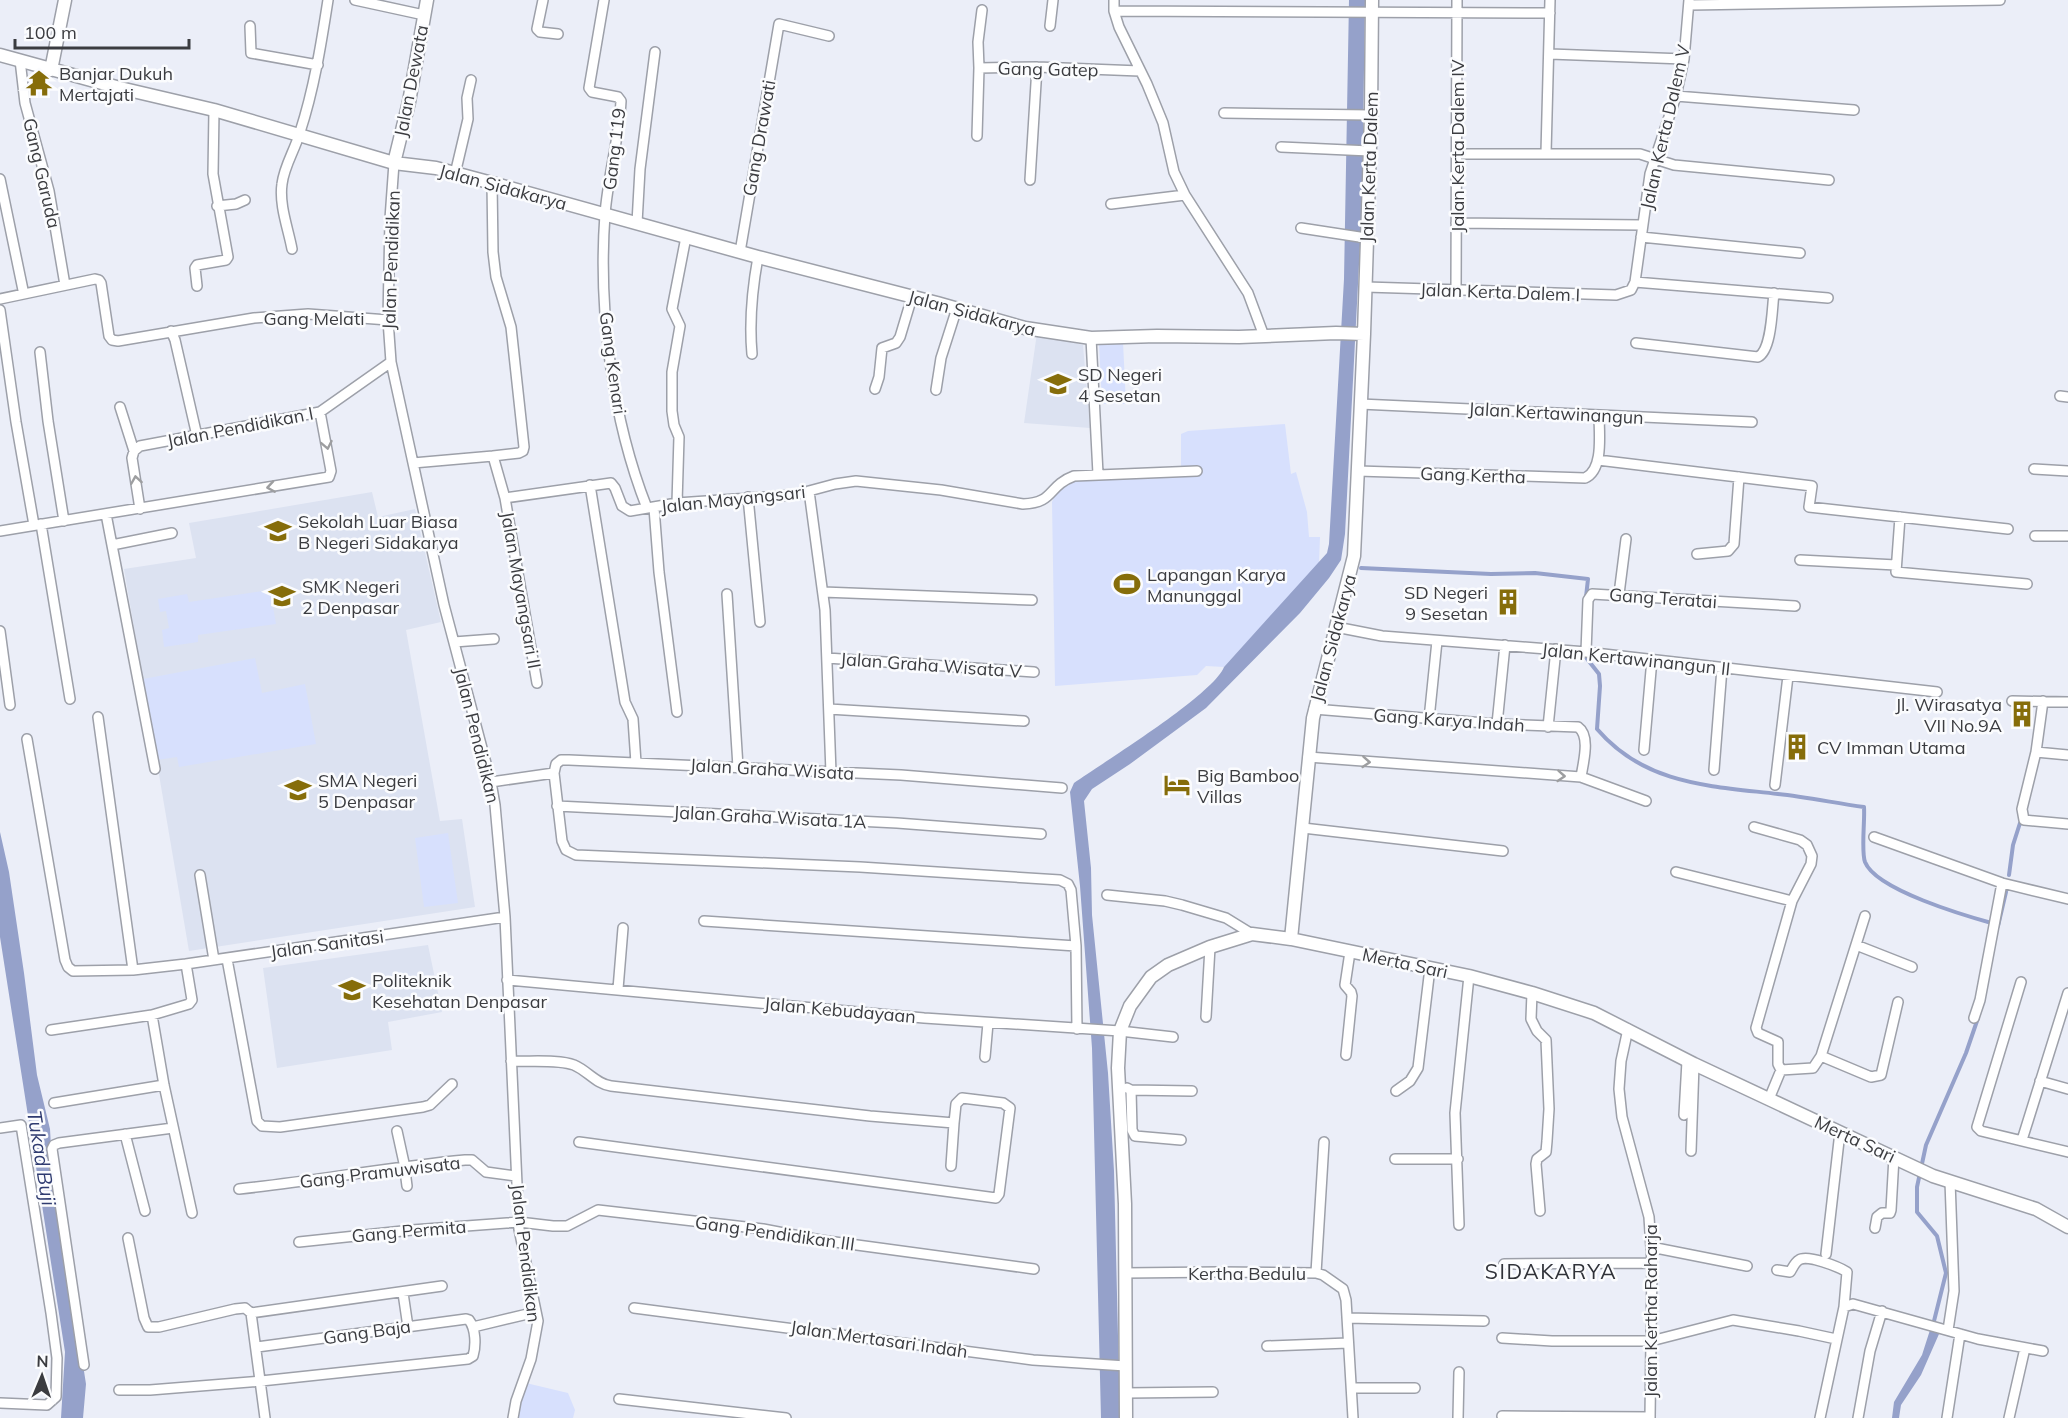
<svg xmlns="http://www.w3.org/2000/svg" width="2068" height="1418" font-family="Mulish,sans-serif">
  <style>
    .built { fill: #dce2f1 }
    .green { fill: #d7e0fd }
    .water { fill: #95a1ca }
    .lines { fill: none; stroke-linecap: round; stroke-linejoin: round }
    .stream { stroke: #95a1ca; stroke-width: 4 }
    .minor-casing { stroke: #9da0a9; stroke-width: 12 }
    .tertiary-casing { stroke: #9da0a9; stroke-width: 15 }
    .minor { stroke: #fff; stroke-width: 9 }
    .tertiary { stroke: #fff; stroke-width: 12 }
    .oneway { stroke: #9d9ea0 }
    .labels { text-anchor: middle; dominant-baseline: central; stroke-width: 5; stroke-linejoin: round; paint-order: stroke }
    .street-label { font-size: 18px; fill: #3b3c40; stroke: #fbfcfe }
    .poi-label { font-size: 18px; fill: #3b3c40; stroke: #fbfcfe; text-anchor: start }
    .water-label { font-size: 20px; font-style: italic; fill: #2f3b70; stroke: #fbfcfe }
    .quarter-label { font-size: 21px; letter-spacing: 1.5px; fill: #303239; stroke: #fbfcfe }
  </style>
  <rect width="100%" height="100%" fill="#ebeef8"/>
  <path class="built" d="M 1037,333 L 1083,345 L 1090,428 L 1024,423 Z
    M 372,492 L 378,517 L 415,509 L 441,622 L 406,630 L 440,821 L 462,819 L 475,907 L 189,951 L 124,569 L 196,558 L 189,523 Z
    M 428,945 L 442,1012 L 388,1022 L 392,1050 L 277,1068 L 263,968 Z"/>
  <path class="green" d="M 1123,342 L 1126,404 L 1102,404 L 1099,343 Z
    M 1285,424 L 1291,474 L 1296,472 L 1307,512 L 1309,537 L 1320,537 L 1319,563 L 1224,667 L 1206,666 L 1197,675 L 1055,686 L 1052,502 L 1057,490 L 1074,479 L 1181,475 L 1181,434 L 1188,431 Z
    M 270,590 L 276,624 L 198,635 L 198,642 L 164,647 L 162,630 L 169,628 L 166,611 L 160,612 L 158,599 L 187,594 L 189,602 Z
    M 255,658 L 262,693 L 305,684 L 316,744 L 179,767 L 177,757 L 157,760 L 143,679 Z
    M 448,833 L 458,903 L 424,907 L 415,838 Z
    M 526,1383 L 568,1393 L 575,1410 L 573,1418 L 517,1418 Z"/>
  <path class="water" d="M 1349,0 L 1365,0 L 1362,207 L 1345,534 L 1341,560 L 1329,578 L 1300,613 L 1206,708 L 1130,764 L 1092,789 L 1084,801 L 1091,868 L 1092,915 L 1108,1073 L 1114,1171 L 1120,1418 L 1101,1418 L 1092,1048 L 1080,886 L 1070,792 L 1074,783 C 1104,762 1213,695 1224,667 L 1327,553 L 1329,544 L 1344,279 Z
    M 0,832 L 9,872 L 24,973 L 37,1075 L 50,1129 L 52,1165 L 86,1384 L 83,1418 L 61,1418 L 65,1352 L 0,937 Z
    M 1930,1330 L 1939,1334 L 1921,1375 L 1901,1405 L 1899,1418 L 1892,1418 L 1894,1402 L 1922,1355 Z"/>
  <g class="lines">
    <path class="stream" d="M 1361,568 L 1491,574 L 1535,573 L 1588,579 L 1586,597
      M 1584,655 L 1599,674 L 1600,686 L 1597,729 C 1645,785 1710,786 1778,794 C 1806,797 1835,803 1864,807 C 1865,821 1861,851 1865,862 C 1876,890 1966,916 1995,924
      M 2009,875 L 2013,845 L 2020,823 L 2025,823
      M 1998,926 L 2006,892
      M 1933,1325 L 1946,1273 L 1937,1236 L 1917,1212 L 1917,1187 L 1926,1145 L 1966,1053 L 1978,1018"/>
    <g class="minor-casing">
      <path id="minor" d="M 355,0 L 424,15
        M 543,0 L 537,29 L 540,32 L 558,34
        M 604,0 L 589,88 L 592,92 L 618,97 L 621,101 C 619,139 608,176 605,214 C 598,310 612,419 647,508
        M 1114,0 L 1114,11 L 1119,27 L 1147,84 L 1163,123 L 1174,172 L 1185,195 L 1248,293 L 1264,336
        M 1690,5 L 2000,0
        M 982,10 L 978,42 L 979,68 L 1037,67 L 1140,71
        M 1114,11 L 1550,13
        M 250,26 L 251,53 L 318,65
        M 1050,26 L 1053,0
        M 1550,54 L 1684,59
        M 20,60 L 25,103 L 49,191 L 65,285
        M 1676,96 L 1854,110
        M 1224,113 L 1371,115
        M 977,136 L 979,68
        M 1281,147 L 1370,151
        M 1546,153 L 1550,0
        M 1457,154 L 1640,154 L 1674,165 L 1829,180
        M 394,163 L 390,219 L 388,320 L 391,362 L 444,605 L 491,782 L 495,805 L 505,917 L 519,1229 L 538,1321 L 531,1359 L 516,1401 L 513,1418
        M 455,174 L 468,119 L 467,98 L 471,80
        M 0,179 L 23,290
        M 1030,180 L 1037,67
        M 492,183 L 493,252 L 496,277 L 511,327 L 524,447 L 523,451 L 519,453 L 493,456
        M 1111,204 L 1185,195
        M 217,206 L 236,204 L 245,200
        M 637,223 L 640,169 L 655,52
        M 1456,223 L 1642,225
        M 1301,228 L 1366,238
        M 1641,237 L 1800,253
        M 292,249 C 288,228 279,205 282,184 C 284,166 295,150 300,132 C 314,89 321,45 328,0
        M 740,252 L 779,24 L 829,36
        M 1635,282 L 1828,298
        M 197,286 L 195,268 L 197,265 L 226,260 L 228,257 L 213,174 L 214,110
        M 1366,287 L 1616,295 L 1631,290 L 1635,282 L 1650,174 L 1676,96 L 1684,59 L 1689,0
        M 1456,291 L 1457,0
        M 0,299 L 95,279 L 99,280 L 101,283 L 109,336 L 112,340 L 118,341 L 254,318 L 308,314 L 388,320
        M 0,310 L 16,422 L 34,525
        M 171,331 L 175,340 L 197,436
        M 1091,338 L 1098,474
        M 1636,343 L 1758,357 C 1772,350 1772,308 1774,293
        M 40,352 L 48,421 L 64,521
        M 752,354 C 749,321 752,290 758,257
        M 875,389 L 879,377 L 882,348 L 896,343 L 900,337 L 912,297
        M 936,390 L 941,358 L 957,308
        M 2060,396 L 2068,397
        M 1360,404 L 1752,422
        M 120,407 L 134,451
        M 1598,460 L 1812,486 L 1809,507 L 2008,529
        M 413,463 L 493,456 L 505,498 L 611,483 L 615,488 L 622,506 L 630,511 L 677,503 L 794,495 L 835,484 L 856,481 L 941,490 L 1023,504 C 1055,503 1047,486 1074,476 L 1197,471
        M 2034,469 L 2068,471
        M 1358,471 L 1585,478 C 1604,470 1599,433 1599,415
        M 590,485 L 625,702 L 633,719 L 636,763
        M 809,491 L 825,610 L 831,773
        M 748,497 L 760,622
        M 505,498 L 537,683
        M 677,503 L 679,437 L 674,425 L 672,411 L 672,372 L 680,326 L 672,309 L 686,237
        M 654,508 L 659,572 L 677,712
        M 140,509 L 132,458 L 134,451 L 140,446 L 320,412 L 391,362
        M 106,514 L 155,769
        M 1900,517 L 1896,572 L 2027,584
        M 41,524 L 70,699
        M 0,531 L 329,477 L 331,471 L 320,412
        M 2035,536 L 2068,536
        M 112,545 L 172,533
        M 1697,554 L 1728,551 L 1734,544 L 1739,477
        M 1800,560 L 1896,565
        M 823,592 L 1032,600
        M 727,594 L 738,767
        M 1619,594 L 1626,539
        M 1336,627 L 1382,636 L 1586,652 L 1937,692
        M 0,631 L 10,705
        M 454,642 L 494,639
        M 1586,652 L 1588,600 L 1592,594 L 1795,606
        M 827,658 L 1034,672
        M 2012,701 L 2068,702
        M 2043,701 L 2036,752 L 2022,809 L 2024,820 L 2068,824
        M 829,709 L 1024,721
        M 1314,709 L 1497,724 L 1578,727 C 1591,736 1583,763 1581,777
        M 98,717 L 133,970
        M 1429,719 L 1437,641
        M 1497,724 L 1505,645
        M 1548,727 L 1556,649
        M 27,739 L 65,960 L 68,967 L 73,971 L 133,970 L 186,964 L 505,917
        M 1644,750 L 1652,659
        M 2036,752 L 2068,755
        M 1308,757 L 1581,777 L 1646,801
        M 1714,770 L 1722,668
        M 491,782 L 554,773
        M 1775,785 L 1788,676
        M 1062,788 L 901,775 L 569,760 L 561,760 L 556,764 L 554,773 L 562,841 L 566,850 L 576,855 L 860,867 L 1060,880 L 1068,884 L 1071,890 L 1076,946 L 1077,1029
        M 557,806 L 897,823 L 1041,834
        M 1754,827 L 1800,840 L 1807,845 L 1812,856 L 1811,864 L 1792,901 L 1756,1028 L 1758,1033 L 1778,1042 L 1778,1064 L 1781,1070
        M 1303,828 L 1503,851
        M 1874,837 L 2002,883 L 2068,899
        M 1676,872 L 1792,901
        M 200,875 L 214,960
        M 1107,895 L 1165,901 L 1182,905 L 1226,918 L 1252,934
        M 704,921 L 1076,946
        M 1856,945 L 1912,967
        M 227,959 L 257,1121 L 262,1126 L 280,1127 L 423,1107 L 430,1105 L 452,1084
        M 507,980 L 924,1018 L 1120,1031 L 1173,1037
        M 2021,982 L 1977,1127 L 1981,1131 L 2068,1152
        M 618,989 L 623,928
        M 1532,993 L 1531,1019 L 1537,1031 L 1546,1040 L 1549,1109 L 1547,1141 L 1546,1152 L 1537,1159 L 1536,1164 L 1540,1211
        M 152,1015 L 164,1085 L 192,1213
        M 1206,1017 L 1210,947
        M 1974,1018 L 1980,1000 L 2002,883
        M 1628,1029 L 1621,1061 L 1619,1089 L 1622,1117 L 1649,1217 L 1652,1263 L 1650,1418
        M 51,1030 L 152,1015 L 189,1004 L 192,1000 L 186,964
        M 1346,1055 L 1352,996 L 1351,992 L 1345,985 L 1350,952
        M 1821,1056 L 1871,1077 L 1881,1075 L 1898,1002
        M 985,1057 L 988,1023
        M 511,1061 C 528,1062 559,1059 574,1065 C 588,1071 596,1084 611,1086 L 870,1116 L 954,1123 L 951,1166
        M 2040,1081 L 2068,1089
        M 1127,1088 L 1131,1090 L 1192,1091
        M 1131,1090 L 1132,1130 L 1135,1136 L 1181,1140
        M 1396,1091 L 1410,1081 L 1418,1068 L 1430,968
        M 1769,1099 L 1781,1070 L 1813,1068 L 1821,1056 L 1865,916
        M 54,1103 L 164,1085
        M 1684,1115 L 1687,1061
        M 0,1128 L 21,1125 L 51,1313 L 57,1358 L 56,1397 L 47,1405 L 0,1403
        M 397,1131 L 404,1163 L 407,1186
        M 125,1134 L 145,1211
        M 2022,1140 L 2068,993
        M 579,1142 L 996,1198 L 999,1194 L 1010,1108 L 1003,1103 L 962,1098 L 956,1104 L 954,1123
        M 1691,1151 L 1694,1064
        M 1395,1159 L 1458,1159
        M 239,1189 C 315,1181 389,1167 465,1160 L 472,1160 L 486,1172 L 516,1176
        M 1459,1225 L 1455,1113 L 1469,976
        M 1875,1228 L 1877,1217 L 1882,1213 L 1890,1213 L 1891,1210 L 1894,1157
        M 128,1238 L 144,1318 L 148,1327 L 159,1327 L 235,1309 L 245,1308 L 251,1313 L 442,1286
        M 299,1242 L 412,1230 L 519,1222 L 553,1226 L 567,1226 L 598,1210 L 763,1229 L 820,1240 L 1034,1269
        M 1651,1247 L 1747,1266
        M 1826,1254 L 1840,1132
        M 1504,1264 L 1652,1263
        M 1777,1270 L 1790,1272 C 1792,1269 1795,1262 1799,1260 C 1807,1254 1839,1267 1847,1272 L 1844,1307 L 1820,1418
        M 1125,1273 L 1219,1272 L 1316,1273 L 1323,1275 L 1343,1289 L 1346,1300 L 1353,1418
        M 1316,1273 L 1324,1142
        M 403,1293 L 408,1327
        M 1844,1307 L 1853,1304 L 1978,1339 L 2043,1351
        M 634,1308 L 1033,1360 L 1126,1366
        M 251,1313 L 265,1418
        M 1347,1318 L 1484,1321
        M 473,1327 L 536,1312
        M 1948,1330 L 1954,1291 L 1950,1181
        M 1502,1338 L 1552,1341 L 1651,1341 L 1733,1320 L 1799,1331 L 1836,1339
        M 1267,1346 L 1348,1343
        M 84,1365 L 52,1149 L 54,1145 L 59,1143 L 173,1128
        M 1352,1388 L 1415,1388
        M 119,1390 L 150,1390 L 261,1381 L 468,1359 L 473,1356 C 476,1346 476,1329 469,1320 L 466,1319 L 257,1347
        M 1126,1393 L 1213,1392
        M 619,1399 L 786,1418
        M 1502,1416 L 1650,1417
        M 1458,1418 L 1459,1372
        M 1858,1418 L 1870,1351 L 1882,1311
        M 1947,1418 L 1960,1334
        M 2009,1418 L 2025,1348"/>
    </g>
    <g class="tertiary-casing">
      <path id="tertiary" d="M 0,55 L 120,88 L 214,110 L 394,163 L 436,168 L 492,183 L 758,257 L 937,303 L 1025,328 L 1091,338 L 1157,336 L 1239,337 L 1336,333 L 1364,334
        M 51,70 L 65,0
        M 394,163 L 409,102 L 427,0
        M 1291,939 L 1313,718 L 1354,556 L 1364,334 L 1371,115 L 1372,0
        M 1126,1418 L 1125,1204 L 1118,1068 L 1120,1031 L 1130,1006 L 1151,977 L 1168,965 L 1210,947 L 1252,934 L 1291,939 L 1469,976 L 1532,993 L 1594,1013 L 1694,1064 L 1933,1176 L 2036,1209 L 2068,1227"/>
    </g>
    <use href="#minor" class="minor"/>
    <use href="#tertiary" class="tertiary"/>
  </g>
  <defs><path id="oneway-chevron" d="M-2-3.5L2.5 0L-2 3.5" fill="none" stroke-width="1.6" stroke-linecap="round" stroke-linejoin="round" transform="scale(1.5)"/></defs>
  <g class="oneway">
    <use href="#oneway-chevron" transform="translate(327 445) rotate(79)"/>
    <use href="#oneway-chevron" transform="translate(136 480) rotate(-99)"/>
    <use href="#oneway-chevron" transform="translate(271 487) rotate(171)"/>
    <use href="#oneway-chevron" transform="translate(1366 762) rotate(4)"/>
    <use href="#oneway-chevron" transform="translate(1561 776) rotate(4)"/>
  </g>
  <defs>
    <g id="temple-bare" transform="scale(2.07)"><path d="M0-6L5-2H3V0L6.5 2.5H4V6H1.5V3h-3V6H-4V2.5H-6.5L-3 0V-2H-5Z" fill="#866d0a" stroke="#fbfcfe" stroke-width="2.5" paint-order="stroke"/></g>
    <g id="school-bare" transform="scale(2.07)"><path d="M0-5L7-2L0 1L-7-2ZM-4 1L0 2.5L4 1V4Q0 6-4 4Z" fill="#866d0a" stroke="#fbfcfe" stroke-width="2.5" paint-order="stroke"/></g>
    <g id="stadium-bare" transform="scale(2.07)"><path d="M0-5a6.5 5 0 1 0 0 10a6.5 5 0 1 0 0-10ZM-3.5-1.8h7v3.6h-7Z" fill="#866d0a" stroke="#fbfcfe" stroke-width="2.5" paint-order="stroke"/></g>
    <g id="building-bare" transform="scale(2.07)"><path d="M-4-6H4V6H1V3H-1V6H-4ZM-2.5-4.3h1.7v1.8h-1.7ZM.8-4.3h1.7v1.8H.8ZM-2.5-1h1.7V.8h-1.7ZM.8-1h1.7V.8H.8Z" fill="#866d0a" stroke="#fbfcfe" stroke-width="2.5" paint-order="stroke"/></g>
    <g id="hotel-bare" transform="scale(2.07)"><path d="M-6-4.5h1.5V1H6V5H4.5V3h-9V5H-6ZM-4 0a1.8 1.8 0 1 1 3.6 0ZM.5 0V-2.5h3Q6-2.5 6 0Z" fill="#866d0a" stroke="#fbfcfe" stroke-width="2.5" paint-order="stroke"/></g>
    <g id="university-bare" transform="scale(2.07)"><path d="M0-5L7-2L0 1L-7-2ZM-4 1L0 2.5L4 1V4Q0 6-4 4Z" fill="#866d0a" stroke="#fbfcfe" stroke-width="2.5" paint-order="stroke"/></g>
  </defs>
  <g fill-rule="evenodd">
    <use href="#temple-bare" x="39" y="83"/>
    <use href="#school-bare" x="1058" y="384"/>
    <use href="#school-bare" x="278" y="531"/>
    <use href="#stadium-bare" x="1127" y="584"/>
    <use href="#school-bare" x="282" y="596"/>
    <use href="#building-bare" x="1508" y="602"/>
    <use href="#building-bare" x="2022" y="714"/>
    <use href="#building-bare" x="1797" y="747"/>
    <use href="#hotel-bare" x="1177" y="785"/>
    <use href="#school-bare" x="298" y="790"/>
    <use href="#university-bare" x="352" y="990"/>
  </g>
  <g class="labels">
    <g class="street-label">
      <text transform="translate(1048 69) rotate(1)">Gang Gatep</text>
      <text transform="translate(411 81) rotate(-79)">Jalan Dewata</text>
      <text transform="translate(1665 127) rotate(-77)">Jalan Kerta Dalem V</text>
      <text transform="translate(759 138) rotate(-80)">Gang Drawati</text>
      <text transform="translate(1457 146) rotate(-90)">Jalan Kerta Dalem IV</text>
      <text transform="translate(614 149) rotate(-83)">Gang 119</text>
      <text transform="translate(1369 167) rotate(-88)">Jalan Kerta Dalem</text>
      <text transform="translate(42 173) rotate(77)">Gang Garuda</text>
      <text transform="translate(503 187) rotate(15)">Jalan Sidakarya</text>
      <text transform="translate(391 260) rotate(-88)">Jalan Pendidikan</text>
      <text transform="translate(1500 292) rotate(2)">Jalan Kerta Dalem I</text>
      <text transform="translate(972 313) rotate(15)">Jalan Sidakarya</text>
      <text x="314" y="318">Gang Melati</text>
      <text transform="translate(613 363) rotate(82)">Gang Kenari</text>
      <text transform="translate(1556 413) rotate(3)">Jalan Kertawinangun</text>
      <text transform="translate(240 427) rotate(-11)">Jalan Pendidikan I</text>
      <text transform="translate(1473 475) rotate(2)">Gang Kertha</text>
      <text transform="translate(733 499) rotate(-6)">Jalan Mayangsari</text>
      <text transform="translate(521 590) rotate(80)">Jalan Mayangsari II</text>
      <text transform="translate(1663 598) rotate(4)">Gang Teratai</text>
      <text transform="translate(1333 638) rotate(-75)">Jalan Sidakarya</text>
      <text transform="translate(1636 659) rotate(6)">Jalan Kertawinangun II</text>
      <text transform="translate(931 665) rotate(4)">Jalan Graha Wisata V</text>
      <text transform="translate(1449 720) rotate(4)">Gang Karya Indah</text>
      <text transform="translate(477 735) rotate(76)">Jalan Pendidikan</text>
      <text transform="translate(772 769) rotate(3)">Jalan Graha Wisata</text>
      <text transform="translate(770 817) rotate(3)">Jalan Graha Wisata 1A</text>
      <text transform="translate(327 944) rotate(-8)">Jalan Sanitasi</text>
      <text transform="translate(1405 963) rotate(12)">Merta Sari</text>
      <text transform="translate(840 1010) rotate(5)">Jalan Kebudayaan</text>
      <text transform="translate(1855 1139) rotate(25)">Merta Sari</text>
      <text transform="translate(380 1172) rotate(-7)">Gang Pramuwisata</text>
      <text transform="translate(409 1231) rotate(-5)">Gang Permita</text>
      <text transform="translate(775 1233) rotate(8)">Gang Pendidikan III</text>
      <text transform="translate(526 1253) rotate(83)">Jalan Pendidikan</text>
      <text x="1247" y="1273">Kertha Bedulu</text>
      <text transform="translate(1650 1311) rotate(-90)">Jalan Kertha Raharja</text>
      <text transform="translate(367 1332) rotate(-8)">Gang Baja</text>
      <text transform="translate(879 1339) rotate(8)">Jalan Mertasari Indah</text>
    </g>
    <g class="poi-label">
      <text x="59" y="73">Banjar Dukuh<tspan x="59" dy="21">Mertajati</tspan></text>
      <text x="1078" y="374">SD Negeri<tspan x="1078" dy="21">4 Sesetan</tspan></text>
      <text x="298" y="521">Sekolah Luar Biasa<tspan x="298" dy="21">B Negeri Sidakarya</tspan></text>
      <text x="1147" y="574">Lapangan Karya<tspan x="1147" dy="21">Manunggal</tspan></text>
      <text x="302" y="586">SMK Negeri<tspan x="302" dy="21">2 Denpasar</tspan></text>
      <text x="1488" y="592" text-anchor="end">SD Negeri<tspan x="1488" dy="21">9 Sesetan</tspan></text>
      <text x="2002" y="704" text-anchor="end">Jl. Wirasatya<tspan x="2002" dy="21">VII No.9A</tspan></text>
      <text x="1817" y="747">CV Imman Utama</text>
      <text x="1197" y="775">Big Bamboo<tspan x="1197" dy="21">Villas</tspan></text>
      <text x="318" y="780">SMA Negeri<tspan x="318" dy="21">5 Denpasar</tspan></text>
      <text x="372" y="980">Politeknik<tspan x="372" dy="21">Kesehatan Denpasar</tspan></text>
    </g>
    <g class="water-label">
      <text transform="translate(42 1158) rotate(81)">Tukad Buji</text>
    </g>
    <g class="quarter-label">
      <text x="1551" y="1271">SIDAKARYA</text>
    </g>
  </g>
  <g transform="translate(42 1376) rotate(2)" stroke="#fbfcfe" stroke-width="4.5" paint-order="stroke">
  <path d="M0-4.5L10 22L0 15L-10 22Z" fill="#3b3c40"/>
  <text y="-9" font-size="16" font-weight="bold" text-anchor="middle" fill="#3b3c40">N</text>
  </g>
  <path d="M15 39v9h174v-9" fill="none" stroke="#3b3c40" stroke-width="3"/>
  <text x="24" y="39" font-size="18" fill="#3b3c40" stroke="#fbfcfe" stroke-width="4.5" paint-order="stroke">100 m</text>
</svg>
